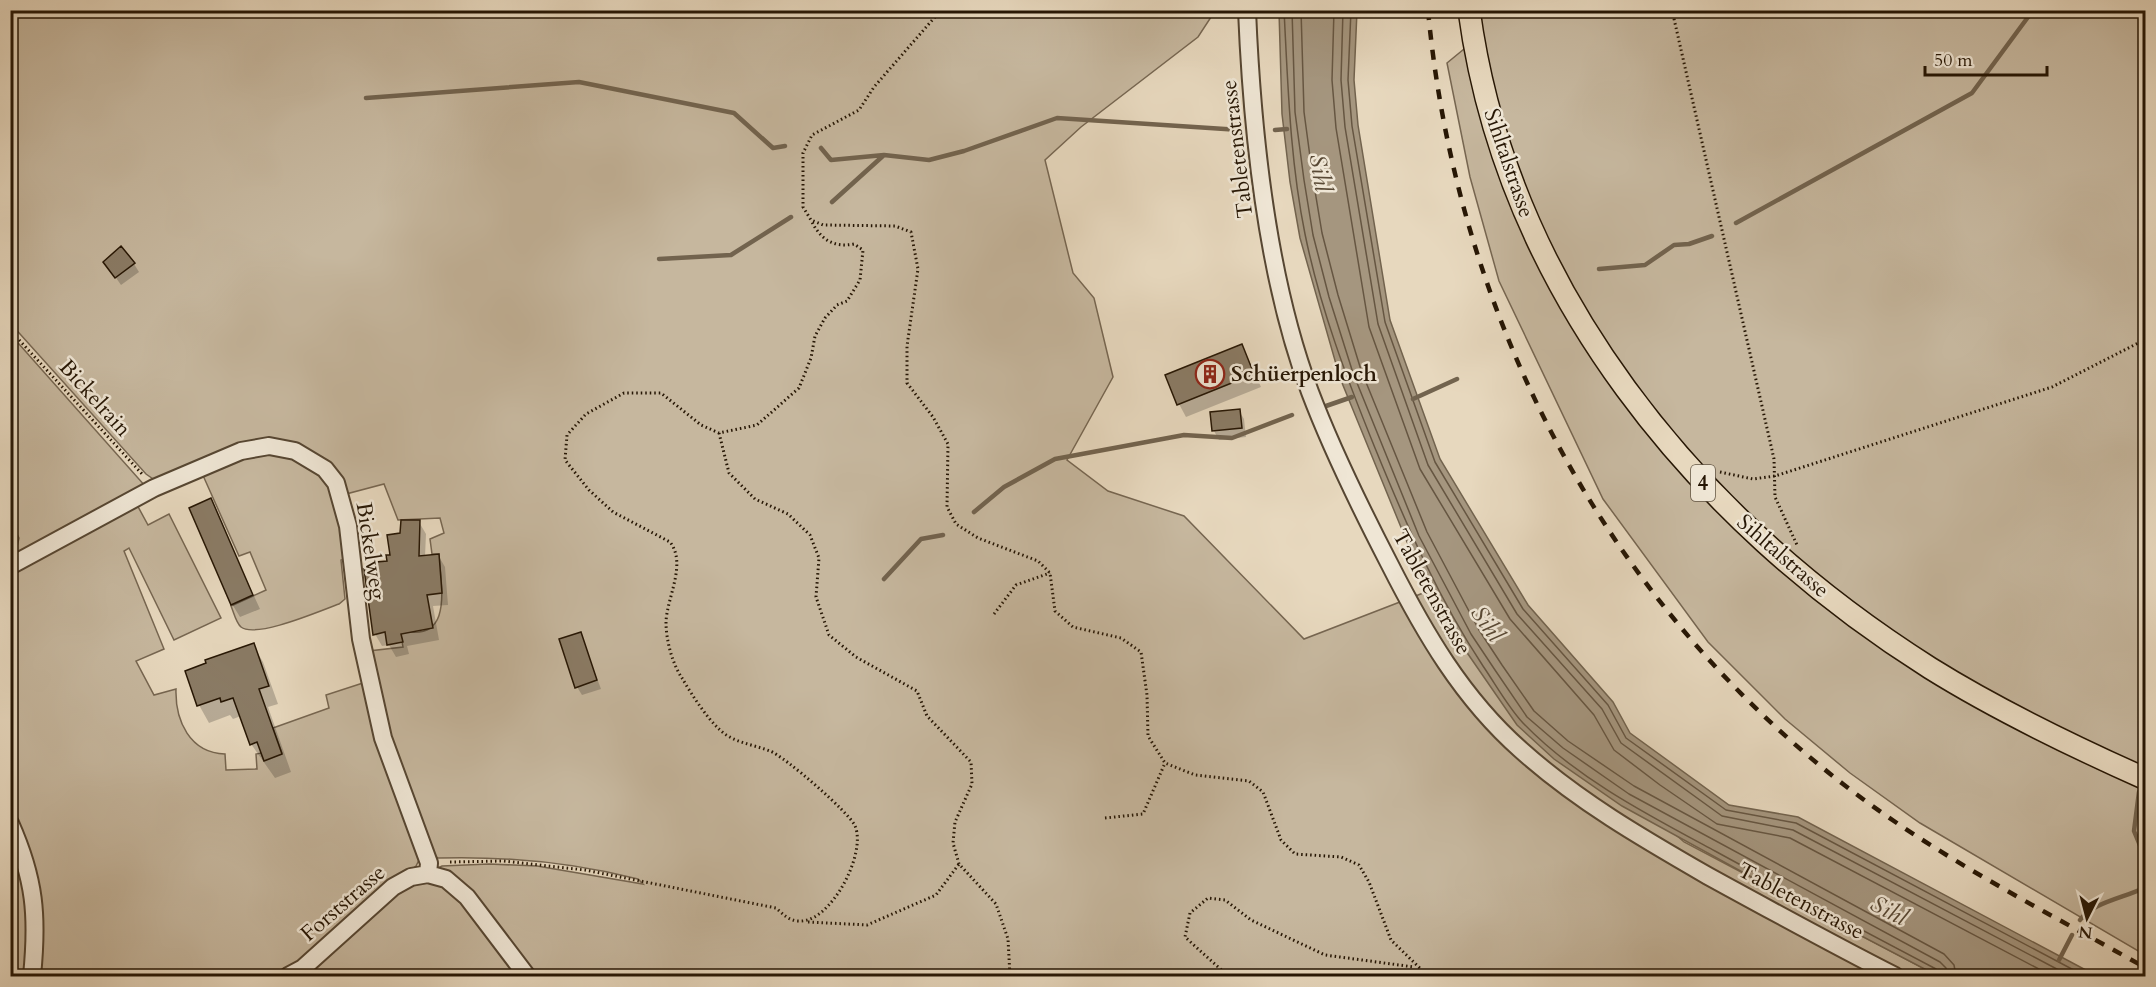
<svg xmlns="http://www.w3.org/2000/svg" width="2156" height="987" font-family="Cardo,serif">
  <style>
    .green { fill: #c6b79e; stroke: #766651; stroke-width: 1.5 }
    .water { fill: #a5967f; stroke: #72634e; stroke-width: 1.5 }
    .shadow { fill: #0003 }
    .lines { fill: none; stroke-linecap: round; stroke-linejoin: round }
    .shore { stroke: #665642; stroke-width: 1.5 }
    .stream { stroke: #72634e; stroke-width: 4.5 }
    .building { fill: #8a7b65; stroke: #261604; stroke-width: 1.5 }
    .minor-casing { stroke: #564632; stroke-width: 20 }
    .major-casing { stroke: #261604; stroke-width: 24 }
    .path { stroke: #261604; stroke-width: 3; stroke-dasharray: 1.5 3; stroke-linecap: butt }
    .minor { stroke: #efe6d5; stroke-width: 16 }
    .major { stroke: #e7d8be; stroke-width: 21 }
    .rail { stroke: #261604; stroke-width: 4.5; stroke-dasharray: 10 10; stroke-linecap: butt }
    .labels { text-anchor: middle; dominant-baseline: central; stroke-width: 5; stroke-linejoin: round; paint-order: stroke }
    .shield { fill: #efe6d5; stroke: #625443; stroke-width: 1.5 }
    .shield-label { font-size: 21px; font-weight: bold; fill: #261604 }
    .street-label { font-size: 22px; fill: #261604; stroke: #efe6d5 }
    .poi-label { font-size: 22px; font-weight: bold; fill: #261604; stroke: #efe6d5; text-anchor: start }
    .water-label { font-size: 24px; font-style: italic; fill: #594935; stroke: #efe6d5 }
  </style>
  <rect width="100%" height="100%" fill="#e7d8be"/>
  <filter id="stains"><feTurbulence type="fractalNoise" baseFrequency=".00333" numOctaves="4"/><feColorMatrix values="0 0 0 0 .2 0 0 0 0 .09 0 0 0 0 .02 0 0 0 .5 -.17"/></filter>
  <radialGradient id="worn" r=".72"><stop offset=".6" stop-color="#630" stop-opacity="0"/><stop offset="1" stop-color="#630" stop-opacity=".3"/></radialGradient>
  <path class="green" d="M 10,11 L 1215,11 L 1198,37 L 1081,127 L 1045,160 L 1073,273 L 1094,298 L 1113,377 L 1067,460 L 1108,491 L 1184,516 L 1304,639 L 1431,590 L 1459,641 L 1684,842 L 1938,976 L 294,976 L 404,885 L 442,866 L 489,864 L 537,866 L 643,884 L 638,879 C 571,862 507,856 438,858 L 432,854 L 384,726 L 369,651 L 403,647 L 400,630 C 454,644 441,587 439,554 L 432,554 L 430,539 L 444,533 L 440,518 L 398,520 L 384,484 L 346,494 L 341,479 L 271,443 L 156,481 L 146,474 L 11,324 Z
    M 1475,11 L 2145,11 L 2145,955 L 1920,823 L 1850,773 L 1785,719 L 1708,642 L 1603,499 L 1499,281 L 1470,177 L 1447,63 L 1475,40 Z
    M 11,335 L 146,487 L 14,560 L 19,538 L 10,519 Z
    M 251,452 L 297,456 L 332,482 L 349,558 L 341,560 L 345,599 L 339,604 C 322,610 256,639 241,627 C 236,623 234,613 231,606 L 266,590 L 250,552 L 239,556 L 201,471 Z
    M 136,503 L 148,525 L 169,514 L 221,618 L 174,640 L 129,548 L 124,551 L 164,649 L 136,661 L 154,695 L 176,689 C 175,721 190,753 225,754 L 226,770 L 257,769 L 256,754 L 261,753 L 264,760 L 282,753 L 273,728 L 329,708 L 326,695 L 366,682 L 419,860 L 416,866 L 304,960 L 279,976 L 38,976 L 25,844 L 11,813 L 10,571 Z
    M 10,831 L 28,882 L 28,976 L 11,976 Z"/>
  <path class="water" d="M 1279,11 L 1357,11 L 1354,80 L 1358,125 L 1390,320 L 1440,459 L 1528,605 L 1613,702 L 1630,733 L 1729,805 L 1798,817 L 2097,976 L 1938,976 L 1806,907 L 1622,806 L 1554,759 L 1517,725 L 1459,641 L 1407,542 L 1340,378 L 1300,238 L 1290,182 L 1282,114 Z"/>
  <path class="shadow" d="M 105,262 L 134,264 L 139,272 L 121,285 Z
    M 1242,345 L 1261,387 L 1186,417 L 1179,404 Z
    M 1239,411 L 1244,419 L 1246,437 L 1219,440 L 1214,431 L 1212,414 Z
    M 210,500 L 260,609 L 240,617 L 232,604 Z
    M 419,522 L 426,534 L 425,557 L 438,555 L 445,567 L 448,605 L 433,606 L 439,640 L 407,646 L 409,654 L 396,657 L 389,645 L 382,646 L 375,634 L 378,569 L 388,562 L 402,534 Z
    M 580,633 L 601,689 L 582,695 L 577,687 Z
    M 253,645 L 263,662 L 278,704 L 268,707 L 291,772 L 275,778 L 251,744 L 241,716 L 233,719 L 230,715 L 209,723 L 199,705 Z"/>
  <g class="lines">
    <path class="shore" d="M 1284,10 C 1288,86 1290,160 1305,234 C 1320,308 1347,379 1375,448 C 1406,524 1438,598 1483,666 C 1496,685 1508,707 1523,723 C 1576,778 1648,815 1715,851 C 1788,891 1862,930 1936,969 L 1940,976
      M 1292,10 L 1295,112 L 1304,180 L 1313,235 L 1329,297 L 1353,373 L 1419,536 L 1471,634 L 1495,670 L 1527,717 L 1563,748 L 1629,794 L 1940,962 L 1946,968 L 1947,976
      M 1301,10 L 1304,112 L 1313,179 L 1322,233 L 1338,295 L 1361,370 L 1427,532 L 1479,630 L 1502,665 L 1534,711 L 1568,741 L 1634,786 L 1944,954 L 1954,965 L 1956,976
      M 1334,10 L 1332,80 L 1336,128 L 1369,327 L 1420,469 L 1510,619 L 1594,715 L 1614,750 L 1660,785 L 1717,824 L 1790,838 L 2052,976
      M 1343,10 L 1341,80 L 1345,127 L 1378,324 L 1428,465 L 1517,614 L 1602,709 L 1621,743 L 1722,816 L 1793,830 L 2070,976
      M 1351,10 L 1348,80 L 1352,126 L 1385,322 L 1435,462 L 1523,609 L 1608,705 L 1626,738 L 1726,810 L 1796,823 L 2085,976"/>
    <path class="stream" d="M 366,98 L 579,82 L 734,113 L 773,148 L 785,146
      M 1275,130 L 1287,129
      M 821,148 L 831,160 L 884,155
      M 832,202 L 884,155 L 929,160 L 964,151 L 1057,118 L 1240,130
      M 1736,223 L 1972,93 L 2031,13 L 2038,10
      M 659,259 L 731,255 L 791,217
      M 1599,269 L 1645,265 L 1674,245 L 1689,244 L 1712,236
      M 1413,399 L 1457,379
      M 1326,406 L 1352,397
      M 974,512 L 1004,487 L 1055,459 L 1184,435 L 1232,438 L 1292,415
      M 884,579 L 921,539 L 943,535
      M 2139,792 L 2134,831 L 2146,860
      M 2080,920 C 2093,902 2125,898 2146,887
      M 2059,960 L 2072,935"/>
  </g>
  <path class="building" d="M 121,246 L 135,263 L 115,278 L 103,262 Z
    M 1242,344 L 1254,374 L 1177,405 L 1165,375 Z
    M 1240,409 L 1242,428 L 1212,431 L 1210,412 Z
    M 211,498 L 253,595 L 231,605 L 189,508 Z
    M 401,520 L 420,520 L 419,556 L 439,554 L 442,593 L 427,595 L 433,628 L 401,634 L 403,642 L 387,645 L 385,632 L 373,635 L 364,569 L 376,568 L 376,562 L 387,561 L 386,555 L 390,555 L 387,535 L 400,533 Z
    M 581,632 L 597,680 L 575,688 L 559,639 Z
    M 254,643 L 269,686 L 259,689 L 282,754 L 264,761 L 257,742 L 250,745 L 233,698 L 221,702 L 220,698 L 197,706 L 185,671 L 206,663 L 205,660 Z"/>
  <g class="lines">
    <g class="minor-casing">
      <path id="minor" d="M 1247,10 C 1252,132 1267,278 1310,392 C 1332,450 1360,507 1389,563 C 1424,632 1462,698 1521,750 C 1578,801 1642,838 1708,876 C 1770,910 1832,944 1895,976
        M 10,566 L 154,488 L 241,451 L 269,446 L 295,451 L 325,469 L 336,483 L 348,526 L 361,639 L 383,738 L 429,863 L 428,874
        M 10,823 C 35,879 38,916 32,976
        M 288,976 L 303,968 L 393,887 L 411,877 L 428,874 L 446,879 L 467,897 L 527,976"/>
    </g>
    <g class="major-casing">
      <path id="major" d="M 1469,10 C 1507,291 1696,520 1930,668 C 1999,711 2072,746 2146,779"/>
    </g>
    <path class="path" d="M 941,10 L 874,87 L 859,110 L 812,135 L 803,153 L 803,207 L 811,220 L 823,225 L 895,226 L 911,232 L 918,269 L 907,346 L 907,383 L 933,417 L 948,444 L 947,507 L 956,524 L 978,538 L 1038,561 L 1050,573 L 1055,611 L 1073,627 L 1121,638 L 1141,652 L 1147,695 L 1148,736 L 1165,763 L 1195,775 L 1249,781 L 1263,792 L 1281,840 L 1295,854 L 1341,857 L 1359,865 L 1369,882 L 1391,940 L 1428,976
      M 1672,10 L 1774,459 L 1775,497 L 1797,545
      M 10,330 L 143,475
      M 719,433 L 729,473 L 755,499 L 788,514 L 810,535 L 819,558 L 816,597 L 829,635 L 856,657 L 917,691 L 927,716 L 971,762 L 972,784 L 955,822 L 953,843 L 959,864 L 996,904 L 1008,939 L 1010,976
      M 1720,472 L 1753,479 L 1775,476 L 2052,387 L 2146,339
      M 994,614 L 1016,585 L 1050,573
      M 1105,818 L 1143,814 L 1165,763
      M 450,862 L 503,861 L 585,870 L 776,908 C 783,914 789,921 799,921 C 831,923 867,853 855,826 C 850,813 784,756 770,751 C 752,744 734,743 720,730 C 706,717 692,695 682,678 C 672,663 666,640 666,622 C 667,597 687,564 670,542 L 613,512 L 589,490 L 565,460 L 567,435 L 586,414 L 624,393 L 661,393 L 701,425 L 719,433 L 757,425 L 799,388 L 811,358 L 815,336 L 825,318 L 837,305 L 847,301 L 860,280 L 863,250 L 854,244 C 833,248 820,239 811,220
      M 808,922 L 867,925 L 936,895 L 959,864
      M 1228,976 L 1185,937 L 1190,913 L 1208,898 L 1225,900 L 1251,920 L 1325,955 L 1414,967"/>
    <use href="#minor" class="minor"/>
    <use href="#major" class="major"/>
    <path class="rail" d="M 1428,10 C 1456,313 1602,597 1843,784 C 1937,857 2043,910 2146,968"/>
  </g>
  <defs>
    <g id="building-ring" transform="scale(1.5)"><circle r="9.5" fill="#efe6d5" stroke="#8f2418" stroke-width="1.5"/><path d="M-4-6H4V6H1V3H-1V6H-4ZM-2.5-4.3h1.7v1.8h-1.7ZM.8-4.3h1.7v1.8H.8ZM-2.5-1h1.7V.8h-1.7ZM.8-1h1.7V.8H.8Z" fill="#8f2418"/></g>
  </defs>
  <g fill-rule="evenodd">
    <use href="#building-ring" x="1210" y="374"/>
  </g>
  <g class="labels">
    <rect class="shield" x="1691" y="465" width="24" height="36" rx="4.5"/>
    <g class="shield-label">
      <text x="1703" y="483">4</text>
    </g>
    <g class="street-label">
      <text transform="translate(1237 149) rotate(-97)">Tabletenstrasse</text>
      <text transform="translate(1509 163) rotate(71)">Sihltalstrasse</text>
      <text transform="translate(95 398) rotate(48)">Bickelrain</text>
      <text transform="translate(371 551) rotate(81)">Bickelweg</text>
      <text transform="translate(1783 556) rotate(41)">Sihltalstrasse</text>
      <text transform="translate(1432 592) rotate(61)">Tabletenstrasse</text>
      <text transform="translate(1801 901) rotate(28)">Tabletenstrasse</text>
      <text transform="translate(343 903) rotate(-41)">Forststrasse</text>
    </g>
    <g class="poi-label">
      <text x="1231" y="374">Schüerpenloch</text>
    </g>
    <g class="water-label">
      <text transform="translate(1320 173) rotate(80)">Sihl</text>
      <text transform="translate(1487 624) rotate(54)">Sihl</text>
      <text transform="translate(1889 911) rotate(27)">Sihl</text>
    </g>
  </g>
  <rect width="2156" height="987" fill="none" stroke="#e7d8be" stroke-width="36"/>
  <rect x="12" y="12" width="2132" height="963" fill="none" stroke="#261604" stroke-width="3"/>
  <rect x="18" y="18" width="2120" height="951" fill="none" stroke="#261604" stroke-width="1.5"/>
  <g transform="translate(2087 918) rotate(186)" stroke="#efe6d5" stroke-width="4.5" paint-order="stroke">
  <path d="M0-4.5L10 22L0 15L-10 22Z" fill="#261604"/>
  <text y="-9" font-size="16" font-weight="bold" text-anchor="middle" fill="#261604">N</text>
  </g>
  <path d="M1925 66v9h122v-9" fill="none" stroke="#261604" stroke-width="3"/>
  <text x="1934" y="66" font-size="18" fill="#261604" stroke="#efe6d5" stroke-width="4.5" paint-order="stroke">50 m</text>
  <rect width="100%" height="100%" filter="url(#stains)"/>
  <rect width="100%" height="100%" fill="url(#worn)"/>
</svg>
